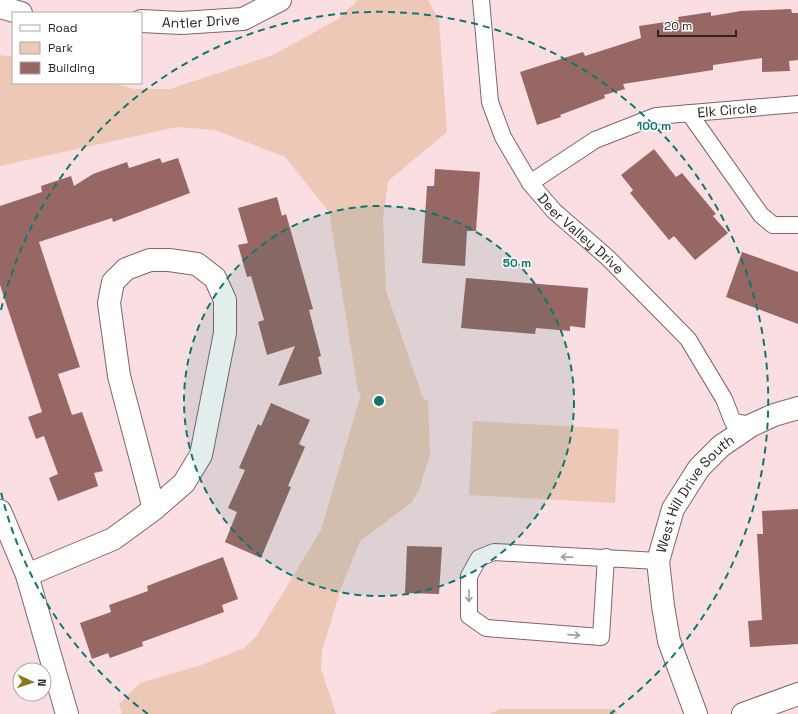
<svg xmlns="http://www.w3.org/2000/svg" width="798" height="714" font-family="'Space Grotesk',sans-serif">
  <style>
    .green { fill: #eec8b7 }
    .building { fill: #976863 }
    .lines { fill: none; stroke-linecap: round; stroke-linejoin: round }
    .service-casing { stroke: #7e6669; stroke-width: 18 }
    .minor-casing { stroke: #7e6669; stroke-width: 24 }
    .tertiary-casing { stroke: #7e6669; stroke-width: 24 }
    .service { stroke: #fff; stroke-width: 16 }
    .minor { stroke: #fff; stroke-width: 22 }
    .tertiary { stroke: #fff; stroke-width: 22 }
    .oneway { stroke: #a19c9d }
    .ring { fill: none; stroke: #0f766e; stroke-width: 2; stroke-dasharray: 7 5 }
    .labels { text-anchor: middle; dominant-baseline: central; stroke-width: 3; stroke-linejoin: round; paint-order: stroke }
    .street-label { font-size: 14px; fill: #2e2425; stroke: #fff }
    .centre { fill: #0f766e; stroke: #fff; stroke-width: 2 }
    .ring-label { font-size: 12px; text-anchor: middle; font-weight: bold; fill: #0f766e; stroke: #fff; stroke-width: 3; stroke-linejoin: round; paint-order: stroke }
  </style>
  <rect width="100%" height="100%" fill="#fbdee2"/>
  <path class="green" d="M 358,0 L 428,0 L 439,20 L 447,132 L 388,181 L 383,218 L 386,291 L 423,398 L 428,401 L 430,455 L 420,487 L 412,502 L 360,541 L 341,588 L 322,651 L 321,669 L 336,714 L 122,714 L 119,704 L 140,683 L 201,665 L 244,648 L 256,637 L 321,530 L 361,394 L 358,391 L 329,212 L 285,157 L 215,130 L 177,127 L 0,166 L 0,55 L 13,57 L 13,83 L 111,83 L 135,89 L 170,89 L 273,55 L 338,19 Z
    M 473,421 L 619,429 L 615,503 L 469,495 Z
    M 501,709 L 614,709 L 618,714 L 489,714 Z"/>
  <path class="building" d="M 791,9 L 792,13 L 798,13 L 798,60 L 789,61 L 790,71 L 762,72 L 762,58 L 713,65 L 713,70 L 623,84 L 625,89 L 604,95 L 605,98 L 560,115 L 561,117 L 537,125 L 520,72 L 583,52 L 585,56 L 641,38 L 639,26 L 679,20 L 678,17 L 711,12 L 711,16 L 741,11 Z
    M 654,149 L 676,177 L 682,173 L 716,214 L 713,216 L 728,233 L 695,260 L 674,236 L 669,240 L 630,193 L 633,190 L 621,175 Z
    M 160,158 L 162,163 L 178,158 L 190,193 L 113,222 L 112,218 L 39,242 L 80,367 L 58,374 L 72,415 L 82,412 L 103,471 L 94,473 L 98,486 L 58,501 L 49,478 L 58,474 L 44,436 L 36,439 L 28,417 L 42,412 L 0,285 L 0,206 L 42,192 L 41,186 L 71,176 L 74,186 L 93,174 L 127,162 L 129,168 Z
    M 435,169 L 480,172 L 476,231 L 467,231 L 465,266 L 422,263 L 427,186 L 434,186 Z
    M 277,197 L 282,216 L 286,214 L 313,309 L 309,310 L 321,356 L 318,357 L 322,374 L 278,386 L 295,346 L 267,355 L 258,322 L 264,320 L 251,276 L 247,277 L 238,245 L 248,243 L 238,208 Z
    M 742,252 L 798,272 L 798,324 L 726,297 Z
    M 466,278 L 588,288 L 585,328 L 570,326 L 570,331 L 536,328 L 535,334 L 461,328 Z
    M 271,403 L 310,420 L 299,444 L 305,447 L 288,486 L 291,487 L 261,558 L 225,542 L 237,512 L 228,508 L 245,470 L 239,468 L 258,424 L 261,426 Z
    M 798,509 L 798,644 L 750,647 L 748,621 L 762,620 L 757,534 L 763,534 L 762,511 Z
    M 407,546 L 442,547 L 439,594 L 405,593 Z
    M 223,557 L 238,599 L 222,605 L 224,612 L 142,642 L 143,646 L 110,658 L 108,653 L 92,659 L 80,623 L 111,612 L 109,605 L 148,591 L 147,586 Z"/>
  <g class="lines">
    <g class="service-casing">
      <g id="service">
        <path id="s1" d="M 481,0 L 490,102 L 503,137 L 530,183 L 554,211 L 607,257 L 688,339 L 724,399 L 733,422 L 752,425"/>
        <path d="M 689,113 L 761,215 L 773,225 L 798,225"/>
        <path id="s2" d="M 530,183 L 595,140 L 656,116 L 798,104"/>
        <path d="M 606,557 L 601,637 L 486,628 L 469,616 L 469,576 L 479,558 L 494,552 L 658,561"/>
      </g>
    </g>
    <g class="minor-casing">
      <g id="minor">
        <path d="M 0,7 L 21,13"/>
        <path id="s3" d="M 141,21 L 181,23 L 243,19 L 280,0"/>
        <path d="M 150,260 L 169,260 L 197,264 L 215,278 L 225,300 L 225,333 L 201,455 L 184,483 L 154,509 L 119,376 L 109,303 L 113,282 L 126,269 Z"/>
        <path d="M 0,511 L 27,575 L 67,714"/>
        <path d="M 27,575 L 113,539 L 154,509"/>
        <path d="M 743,714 L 798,694"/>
      </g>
    </g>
    <g class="tertiary-casing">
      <g id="tertiary">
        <path id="s4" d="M 696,714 L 669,641 L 663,606 L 658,561 L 673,509 L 699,468 L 721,446 L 752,425 L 774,415 L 798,408"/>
      </g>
    </g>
    <use href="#service" class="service"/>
    <use href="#minor" class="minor"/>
    <use href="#tertiary" class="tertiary"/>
  </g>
  <defs><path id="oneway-shaft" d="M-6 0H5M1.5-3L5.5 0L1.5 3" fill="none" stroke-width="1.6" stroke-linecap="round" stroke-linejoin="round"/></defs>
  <g class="oneway">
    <use href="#oneway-shaft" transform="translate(567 557) rotate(-178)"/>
    <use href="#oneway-shaft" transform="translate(469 596) rotate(91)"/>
    <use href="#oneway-shaft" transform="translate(574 635) rotate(4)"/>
  </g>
  <circle cx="379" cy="401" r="195" fill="#0f766e" fill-opacity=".12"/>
  <g class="ring">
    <circle cx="379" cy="401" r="195"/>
    <path d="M148 714A389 389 0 0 1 1 492M1 310A389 389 0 1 1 610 714"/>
  </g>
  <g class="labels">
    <g class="street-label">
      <text stroke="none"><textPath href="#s3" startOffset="60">Antler Drive</textPath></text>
      <text stroke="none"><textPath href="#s2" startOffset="215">Elk Circle</textPath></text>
      <text stroke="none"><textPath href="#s1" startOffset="265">Deer Valley Drive</textPath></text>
      <text stroke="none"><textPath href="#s4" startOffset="237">West Hill Drive South</textPath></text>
    </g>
  </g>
  <circle cx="379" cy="401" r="6" class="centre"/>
  <g class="ring-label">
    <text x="654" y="130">100 m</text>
    <text x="517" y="267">50 m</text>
  </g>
  <rect x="12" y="12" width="130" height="72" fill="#ffffff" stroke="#aba7a8"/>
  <rect x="20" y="25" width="20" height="6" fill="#ffffff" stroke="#aba7a8"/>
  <text x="48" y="32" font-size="12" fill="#2e2425">Road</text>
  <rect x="20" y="42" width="20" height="12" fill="#eec8b7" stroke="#aba7a8"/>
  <text x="48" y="52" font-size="12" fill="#2e2425">Park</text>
  <rect x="20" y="62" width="20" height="12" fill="#976863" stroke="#aba7a8"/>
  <text x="48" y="72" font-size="12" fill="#2e2425">Building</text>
  <g transform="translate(32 682) rotate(93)"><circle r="19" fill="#ffffff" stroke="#aba7a8"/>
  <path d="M0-3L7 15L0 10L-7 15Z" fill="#88791d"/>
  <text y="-6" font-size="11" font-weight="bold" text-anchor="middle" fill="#2e2425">N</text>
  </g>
  <path d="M658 30v6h78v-6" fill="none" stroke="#2e2425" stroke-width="2"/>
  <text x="664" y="30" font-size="12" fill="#2e2425" stroke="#ffffff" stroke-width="3" paint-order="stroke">20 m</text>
</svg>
